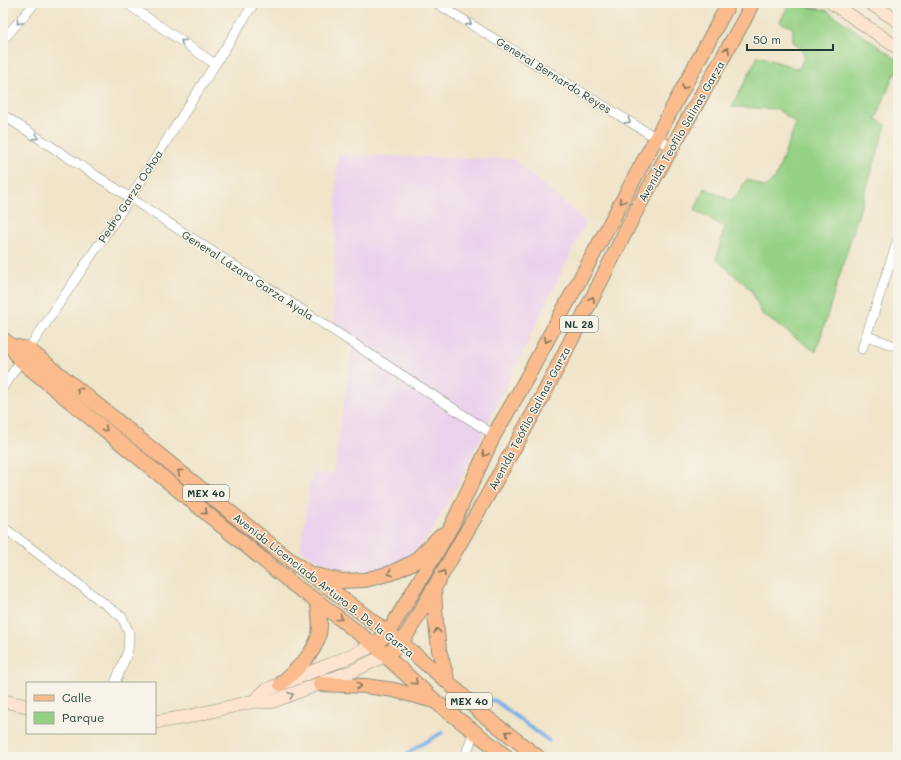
<svg xmlns="http://www.w3.org/2000/svg" width="901" height="760" font-family="Mali,sans-serif">
  <style>
    .built { fill: #ead1ec }
    .green { fill: #95d185; stroke: #5a875c }
    .lines { fill: none; stroke-linecap: round; stroke-linejoin: round }
    .stream { stroke: #76afe6; stroke-width: 3.5 }
    .street-casing { stroke: #88907e; stroke-width: 10 }
    .secondary-casing { stroke: #88907e; stroke-width: 14 }
    .primary-casing { stroke: #88907e; stroke-width: 16 }
    .street { stroke: #fff; stroke-width: 9 }
    .secondary { stroke: #fde4d1; stroke-width: 13 }
    .primary { stroke: #fbbb8d; stroke-width: 14 }
    .oneway { stroke: #8f9e9a }
    .oneway2 { stroke: #82765c }
    .oneway3 { stroke: #8e9082 }
    .labels { text-anchor: middle; dominant-baseline: central; stroke-width: 3; stroke-linejoin: round; paint-order: stroke }
    .shield { fill: #f7f3e8; stroke: #60746a; stroke-width: 1 }
    .shield-label { font-size: 10px; font-weight: bold; fill: #1f3d34 }
    .street-label { font-size: 11px; fill: #1f3d34; stroke: #f7f3e8 }
  </style>
  <rect width="100%" height="100%" fill="#f7f3e8"/>
  <filter id="ink" filterUnits="userSpaceOnUse"><feTurbulence type="fractalNoise" baseFrequency=".025" numOctaves="2"/><feDisplacementMap in="SourceGraphic" scale="8" xChannelSelector="R" yChannelSelector="G"/><feConvolveMatrix kernelMatrix="1 2 1 2 8 2 1 2 1" color-interpolation-filters="sRGB"/></filter>
  <filter id="wash" filterUnits="userSpaceOnUse"><feTurbulence type="fractalNoise" baseFrequency=".012" numOctaves="4" result="noise"/><feDisplacementMap in="SourceGraphic" scale="16" xChannelSelector="R" yChannelSelector="G"/><feGaussianBlur stdDeviation="0.9" result="paint"/><feColorMatrix in="noise" values="0 0 0 0 0 0 0 0 0 0 0 0 0 0 0 0 0 1.4 0 .05"/><feComposite in="paint" operator="in"/></filter>
  <g filter="url(#wash)">
    <rect width="100%" height="100%" fill="#f0e4c9"/>
    <path class="built" d="M 337,155 L 513,159 L 586,222 L 461,478 L 429,536 L 409,559 L 390,565 L 367,571 L 347,572 L 331,567 L 300,550 L 312,473 L 333,474 L 352,349 L 333,325 Z"/>
    <path class="green" d="M 789,4 L 826,10 L 898,60 L 898,74 L 894,74 L 876,119 L 886,125 L 816,352 L 762,314 L 751,290 L 716,259 L 725,227 L 695,210 L 704,188 L 732,201 L 747,179 L 764,187 L 775,179 L 796,123 L 777,109 L 732,107 L 758,56 L 799,69 L 805,55 L 793,41 L 793,28 L 780,22 Z"/>
    <g class="lines">
      <path class="stream" d="M 486,702 L 494,700 L 549,741
        M 403,757 L 417,747 L 443,732"/>
    </g>
  </g>
  <g filter="url(#ink)">
    <g class="lines">
      <g class="street-casing">
        <path id="street" d="M 126,3 L 215,64
          M 436,3 L 671,147
          M 3,40 L 35,3
          M 3,115 L 494,435
          M 867,336 L 898,347
          M 862,349 L 898,239
          M 3,387 L 130,198 L 254,3
          M 3,527 L 122,617 L 129,633 L 128,651 L 115,683
          M 465,757 L 474,731"/>
      </g>
      <g class="secondary-casing">
        <path id="secondary" d="M 832,3 L 898,48
          M 870,3 L 898,21
          M 3,701 L 27,706
          M 254,701 L 266,690 L 339,661 L 374,645
          M 155,722 L 187,717 L 254,701 L 271,702 L 353,671 L 386,655"/>
      </g>
      <g class="primary-casing">
        <path id="primary" d="M 3,339 L 11,346 L 20,360 L 295,586 L 317,601 L 374,645 L 436,702 L 507,757
          M 11,346 L 28,349 L 282,554 L 333,591 L 401,643 L 448,682 L 481,713 L 538,757
          M 315,575 L 342,581 L 365,580 L 391,573 L 414,562 L 441,535
          M 434,588 L 436,624 L 439,650 L 448,682
          M 374,645 L 388,633 L 432,560 L 453,523 L 494,435 L 518,394 L 729,3
          M 386,655 L 401,643 L 409,631 L 486,498 L 538,405 L 555,372 L 638,207 L 744,20 L 752,3
          M 281,684 C 294,671 312,657 318,638 C 322,627 319,613 317,601
          M 320,684 L 365,686 L 394,690 L 434,701"/>
      </g>
      <use href="#street" class="street"/>
      <use href="#secondary" class="secondary"/>
      <use href="#primary" class="primary"/>
    </g>
    <defs><path id="oneway-chevron" d="M-2-3.5L2.5 0L-2 3.5" fill="none" stroke-width="1.6" stroke-linecap="round" stroke-linejoin="round"/></defs>
    <g class="oneway">
      <use href="#oneway-chevron" transform="translate(19 22) rotate(131)"/>
      <use href="#oneway-chevron" transform="translate(469 23) rotate(32)"/>
      <use href="#oneway-chevron" transform="translate(183 42) rotate(-146)"/>
      <use href="#oneway-chevron" transform="translate(628 121) rotate(32)"/>
      <use href="#oneway-chevron" transform="translate(36 137) rotate(33)"/>
    </g>
    <g class="oneway2">
      <use href="#oneway-chevron" transform="translate(727 50) rotate(-60)"/>
      <use href="#oneway-chevron" transform="translate(684 87) rotate(118)"/>
      <use href="#oneway-chevron" transform="translate(622 201) rotate(118)"/>
      <use href="#oneway-chevron" transform="translate(592 299) rotate(-63)"/>
      <use href="#oneway-chevron" transform="translate(547 340) rotate(118)"/>
      <use href="#oneway-chevron" transform="translate(79 390) rotate(-141)"/>
      <use href="#oneway-chevron" transform="translate(105 429) rotate(39)"/>
      <use href="#oneway-chevron" transform="translate(485 454) rotate(115)"/>
      <use href="#oneway-chevron" transform="translate(180 472) rotate(-141)"/>
      <use href="#oneway-chevron" transform="translate(205 512) rotate(40)"/>
      <use href="#oneway-chevron" transform="translate(390 573) rotate(160)"/>
      <use href="#oneway-chevron" transform="translate(443 573) rotate(-59)"/>
      <use href="#oneway-chevron" transform="translate(340 618) rotate(38)"/>
      <use href="#oneway-chevron" transform="translate(437 631) rotate(-97)"/>
      <use href="#oneway-chevron" transform="translate(415 682) rotate(43)"/>
      <use href="#oneway-chevron" transform="translate(359 686) rotate(3)"/>
      <use href="#oneway-chevron" transform="translate(508 733) rotate(-142)"/>
    </g>
    <use class="oneway3" href="#oneway-chevron" transform="translate(291 695) rotate(-20)"/>
  </g>
  <g class="labels">
    <g class="shield">
      <rect x="560" y="316" width="38" height="16" rx="3"/>
      <rect x="183" y="485" width="46" height="16" rx="3"/>
      <rect x="446" y="693" width="46" height="16" rx="3"/>
    </g>
    <g class="shield-label">
      <text x="579" y="324">NL 28</text>
      <text x="206" y="493">MEX 40</text>
      <text x="469" y="701">MEX 40</text>
    </g>
    <g class="street-label">
      <text transform="translate(554 75) rotate(32)">General Bernardo Reyes</text>
      <text transform="translate(681 131) rotate(-60)">Avenida Teófilo Salinas Garza</text>
      <text transform="translate(130 196) rotate(-57)">Pedro Garza Ochoa</text>
      <text transform="translate(248 275) rotate(33)">General Lázaro Garza Ayala</text>
      <text transform="translate(529 418) rotate(-62)">Avenida Teófilo Salinas Garza</text>
      <text transform="translate(324 585) rotate(38)">Avenida Licenciado Arturo B. De la Garza</text>
    </g>
  </g>
  <rect width="901" height="760" fill="none" stroke="#f7f3e8" stroke-width="16"/>
  <rect x="26" y="682" width="130" height="52" fill="#f7f3e8" stroke="#a1aaa0"/>
  <rect x="34" y="695" width="20" height="6" fill="#fbbb8d" stroke="#a1aaa0"/>
  <text x="62" y="702" font-size="12" fill="#1f3d34">Calle</text>
  <rect x="34" y="712" width="20" height="12" fill="#95d185" stroke="#a1aaa0"/>
  <text x="62" y="722" font-size="12" fill="#1f3d34">Parque</text>
  <path d="M747 44v6h86v-6" fill="none" stroke="#1f3d34" stroke-width="2"/>
  <text x="753" y="44" font-size="12" fill="#1f3d34" stroke="#f7f3e8" stroke-width="3" paint-order="stroke">50 m</text>
</svg>
